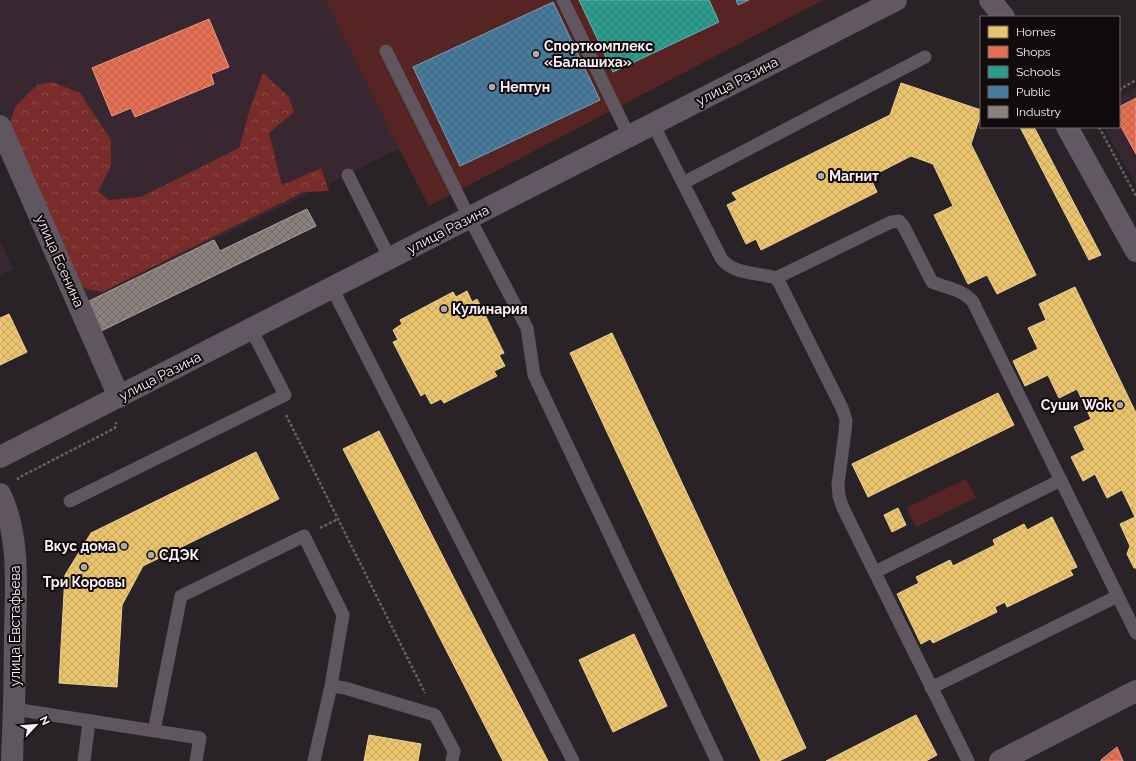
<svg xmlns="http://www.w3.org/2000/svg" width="1136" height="761" font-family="Raleway,sans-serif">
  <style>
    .built { fill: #382630 }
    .forest { fill: url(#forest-crowns) }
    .park { fill: #562523 }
    .homes { fill: url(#homes-cross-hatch); stroke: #eed194 }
    .shops { fill: url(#shops-cross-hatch); stroke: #ed9682 }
    .schools { fill: url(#schools-cross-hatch); stroke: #68b6ae }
    .public { fill: url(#public-cross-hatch); stroke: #7b9eb7 }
    .industry { fill: url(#industry-cross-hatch); stroke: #aca2a0 }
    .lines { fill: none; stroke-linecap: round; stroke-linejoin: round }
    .path { stroke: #676067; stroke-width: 2.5; stroke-dasharray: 3 2; stroke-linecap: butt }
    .service { stroke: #5f565f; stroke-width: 13 }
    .minor { stroke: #5f565f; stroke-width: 22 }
    .secondary { stroke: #625863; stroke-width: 22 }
    .poi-dot { fill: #b1a8ad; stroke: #110b0e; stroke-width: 1.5 }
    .labels { text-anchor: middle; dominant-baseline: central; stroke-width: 4; stroke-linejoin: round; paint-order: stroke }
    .poi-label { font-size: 14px; font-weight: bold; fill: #faf0f5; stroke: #110b0e; text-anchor: start }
    .street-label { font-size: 14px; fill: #faf0f5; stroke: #110b0e }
  </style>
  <defs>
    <pattern id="forest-crowns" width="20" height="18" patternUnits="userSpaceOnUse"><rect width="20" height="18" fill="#792c29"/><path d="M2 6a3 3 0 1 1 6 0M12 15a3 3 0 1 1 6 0" fill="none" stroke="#8d4b49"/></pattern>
    <pattern id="homes-cross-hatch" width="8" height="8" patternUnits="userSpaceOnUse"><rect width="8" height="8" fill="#e9c46a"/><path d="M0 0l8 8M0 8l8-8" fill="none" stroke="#c2a562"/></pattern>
    <pattern id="shops-cross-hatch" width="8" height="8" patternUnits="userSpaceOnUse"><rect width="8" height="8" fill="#e76f51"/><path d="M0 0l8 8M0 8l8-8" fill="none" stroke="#b8634f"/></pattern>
    <pattern id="schools-cross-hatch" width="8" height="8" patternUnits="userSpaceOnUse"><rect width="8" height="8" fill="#2a9d8f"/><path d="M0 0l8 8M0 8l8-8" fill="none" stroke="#367f77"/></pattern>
    <pattern id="public-cross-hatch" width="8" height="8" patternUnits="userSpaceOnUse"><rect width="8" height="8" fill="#457b9d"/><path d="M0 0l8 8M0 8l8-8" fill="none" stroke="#486478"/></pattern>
    <pattern id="industry-cross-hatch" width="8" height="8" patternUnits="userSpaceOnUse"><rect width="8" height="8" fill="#8a817c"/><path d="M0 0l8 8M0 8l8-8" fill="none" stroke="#716a68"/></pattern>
  </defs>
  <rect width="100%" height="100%" fill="#292226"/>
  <path class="built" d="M 0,0 L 326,0 L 399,149 L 81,305 L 0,109 Z
    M 1136,88 L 1136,185 L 1104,127 L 1119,127 L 1119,98 Z
    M 0,239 L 13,269 L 0,275 Z"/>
  <path class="forest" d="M 263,73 L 289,97 L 294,112 L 269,133 L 282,185 L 321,168 L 329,191 L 303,192 L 102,292 L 87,289 L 73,279 L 10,123 L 15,107 L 37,85 L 52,82 L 80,93 L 111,140 L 111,167 L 98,191 L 109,200 L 141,197 L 239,148 L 250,109 Z"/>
  <path class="park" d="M 326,0 L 823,0 L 429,206 L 399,149 Z
    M 966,479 L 976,498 L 916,527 L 906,508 Z"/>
  <path class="homes" d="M 901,83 L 981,110 L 981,114 L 971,144 L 1036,275 L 997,294 L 987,275 L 968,284 L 934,215 L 953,206 L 933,164 L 911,156 L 870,177 L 877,192 L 761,250 L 756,239 L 746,244 L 727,205 L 737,200 L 732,193 L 890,115 Z
    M 1020,127 L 1034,127 L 1101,255 L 1089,260 Z
    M 1075,287 L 1136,413 L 1136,568 L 1134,568 L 1127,554 L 1130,546 L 1120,524 L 1135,517 L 1122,490 L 1107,498 L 1095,474 L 1083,481 L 1071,457 L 1085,450 L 1074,427 L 1091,419 L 1077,389 L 1059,398 L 1048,375 L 1025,386 L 1013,361 L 1038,349 L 1028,328 L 1046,320 L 1039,304 Z
    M 467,291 L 472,302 L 477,299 L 504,353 L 499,355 L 505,366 L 494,371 L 497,376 L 444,403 L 441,399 L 431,404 L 425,393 L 421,396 L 393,342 L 398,340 L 393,330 L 402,324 L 400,320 L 453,292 L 456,297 Z
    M 9,314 L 27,352 L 0,365 L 0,318 Z
    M 612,333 L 806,748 L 779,761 L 761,761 L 570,353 Z
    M 998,393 L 1014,425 L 868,497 L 852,464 Z
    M 379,431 L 463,596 L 548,761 L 503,761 L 343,449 Z
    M 256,452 L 279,499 L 143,566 L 122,605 L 117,687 L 59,683 L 65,575 L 91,533 Z
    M 898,508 L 906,525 L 892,532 L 884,515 Z
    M 1052,517 L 1077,567 L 1070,570 L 1073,575 L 1007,607 L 1005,602 L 995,607 L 997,612 L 933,643 L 930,639 L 921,644 L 897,594 L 919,583 L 916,577 L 950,560 L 953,566 L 995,545 L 993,540 L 1024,524 L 1027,530 Z
    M 634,634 L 667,706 L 613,732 L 579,660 Z
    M 916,715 L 937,755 L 926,761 L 826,761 Z
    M 369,735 L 421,744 L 418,761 L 364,761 Z"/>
  <path class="shops" d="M 209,19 L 229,67 L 211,74 L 214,84 L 135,117 L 131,108 L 112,116 L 92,68 Z
    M 1136,98 L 1136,154 L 1119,123 L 1119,107 Z
    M 1117,747 L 1123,761 L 1101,761 L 1101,760 Z"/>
  <path class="schools" d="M 579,0 L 709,0 L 719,22 L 613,72 Z"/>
  <path class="public" d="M 736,0 L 749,0 L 738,5 Z
    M 553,2 L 600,100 L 460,166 L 413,67 Z"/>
  <path class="industry" d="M 307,209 L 316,226 L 95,334 L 81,305 L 214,240 L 220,251 Z"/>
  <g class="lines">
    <path class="path" d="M 1119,90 L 1136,80
      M 1099,127 L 1136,196
      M 286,415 L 425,693
      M 18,480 L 18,478 L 115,428 L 116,422
      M 320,528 L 338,519"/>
    <path class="service" d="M 563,0 L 629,136
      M 386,51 L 469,217 L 527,328 L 534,375 L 717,761
      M 653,124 L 721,258 C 733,275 757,272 776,278 L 780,284 L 842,408 L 846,420 L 845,432 L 838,484 L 839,496 L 843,508 L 968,761
      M 348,175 L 390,259
      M 683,183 L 925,57
      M 776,278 L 891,222 L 899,221 L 904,227 L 932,282 C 946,288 963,289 973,302 L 1136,633
      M 332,288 L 573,761
      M 70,501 L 285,395 L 251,329
      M 875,572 L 1061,480
      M 931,688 L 1118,596
      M 14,709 L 200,738 L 196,761
      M 154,731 L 181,596 L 304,536 L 343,615 L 331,686
      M 84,761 L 89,722
      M 314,761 L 331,686 L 345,688 L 435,715 L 454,751 L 452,761"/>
    <path class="minor" d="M 0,126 L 119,397
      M 0,494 C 20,534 16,588 15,632 C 15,675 14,718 12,761
      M 1000,761 L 1136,691"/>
    <path class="secondary" d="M 990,0 L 1004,17
      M 1067,127 L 1136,251
      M 0,457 L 896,0"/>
  </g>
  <g class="poi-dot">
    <circle cx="536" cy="54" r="4"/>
    <circle cx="492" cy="87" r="4"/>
    <circle cx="821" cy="176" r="4"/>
    <circle cx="444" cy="309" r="4"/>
    <circle cx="1120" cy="405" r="4"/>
    <circle cx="124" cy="546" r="4"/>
    <circle cx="151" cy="555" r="4"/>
    <circle cx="84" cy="567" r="4"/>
  </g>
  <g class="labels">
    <g class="poi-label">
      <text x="544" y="46">Спорткомплекс<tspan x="544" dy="16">«Балашиха»</tspan></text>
      <text x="500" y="87">Нептун</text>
      <text x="829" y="176">Магнит</text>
      <text x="452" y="309">Кулинария</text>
      <text x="1112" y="405" text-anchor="end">Суши Wok</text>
      <text x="116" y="546" text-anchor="end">Вкус дома</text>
      <text x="159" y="555">СДЭК</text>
      <text x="84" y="582" text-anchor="middle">Три Коровы</text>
    </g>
    <g class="street-label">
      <text transform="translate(737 81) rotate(-27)">улица Разина</text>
      <text transform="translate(448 229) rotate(-27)">улица Разина</text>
      <text transform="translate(60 261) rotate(66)">улица Есенина</text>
      <text transform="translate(160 376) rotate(-27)">улица Разина</text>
      <text transform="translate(15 626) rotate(-90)">улица Евстафьева</text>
    </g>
  </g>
  <rect x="980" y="16" width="140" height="112" fill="#110b0e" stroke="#6e676a"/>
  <rect x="988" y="26" width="20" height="12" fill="#e9c46a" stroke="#6e676a"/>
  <text x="1016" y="36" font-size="12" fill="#faf0f5">Homes</text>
  <rect x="988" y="46" width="20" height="12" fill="#e76f51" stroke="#6e676a"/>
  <text x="1016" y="56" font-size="12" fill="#faf0f5">Shops</text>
  <rect x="988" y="66" width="20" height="12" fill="#2a9d8f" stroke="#6e676a"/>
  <text x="1016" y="76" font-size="12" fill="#faf0f5">Schools</text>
  <rect x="988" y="86" width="20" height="12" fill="#457b9d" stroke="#6e676a"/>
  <text x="1016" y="96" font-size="12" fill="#faf0f5">Public</text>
  <rect x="988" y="106" width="20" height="12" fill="#8a817c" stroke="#6e676a"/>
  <text x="1016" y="116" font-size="12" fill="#faf0f5">Industry</text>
  <g transform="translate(36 725) rotate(64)" stroke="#110b0e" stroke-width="3" paint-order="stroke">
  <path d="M0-3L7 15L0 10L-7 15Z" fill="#faf0f5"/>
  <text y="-6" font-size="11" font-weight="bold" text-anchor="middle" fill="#faf0f5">N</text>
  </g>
</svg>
